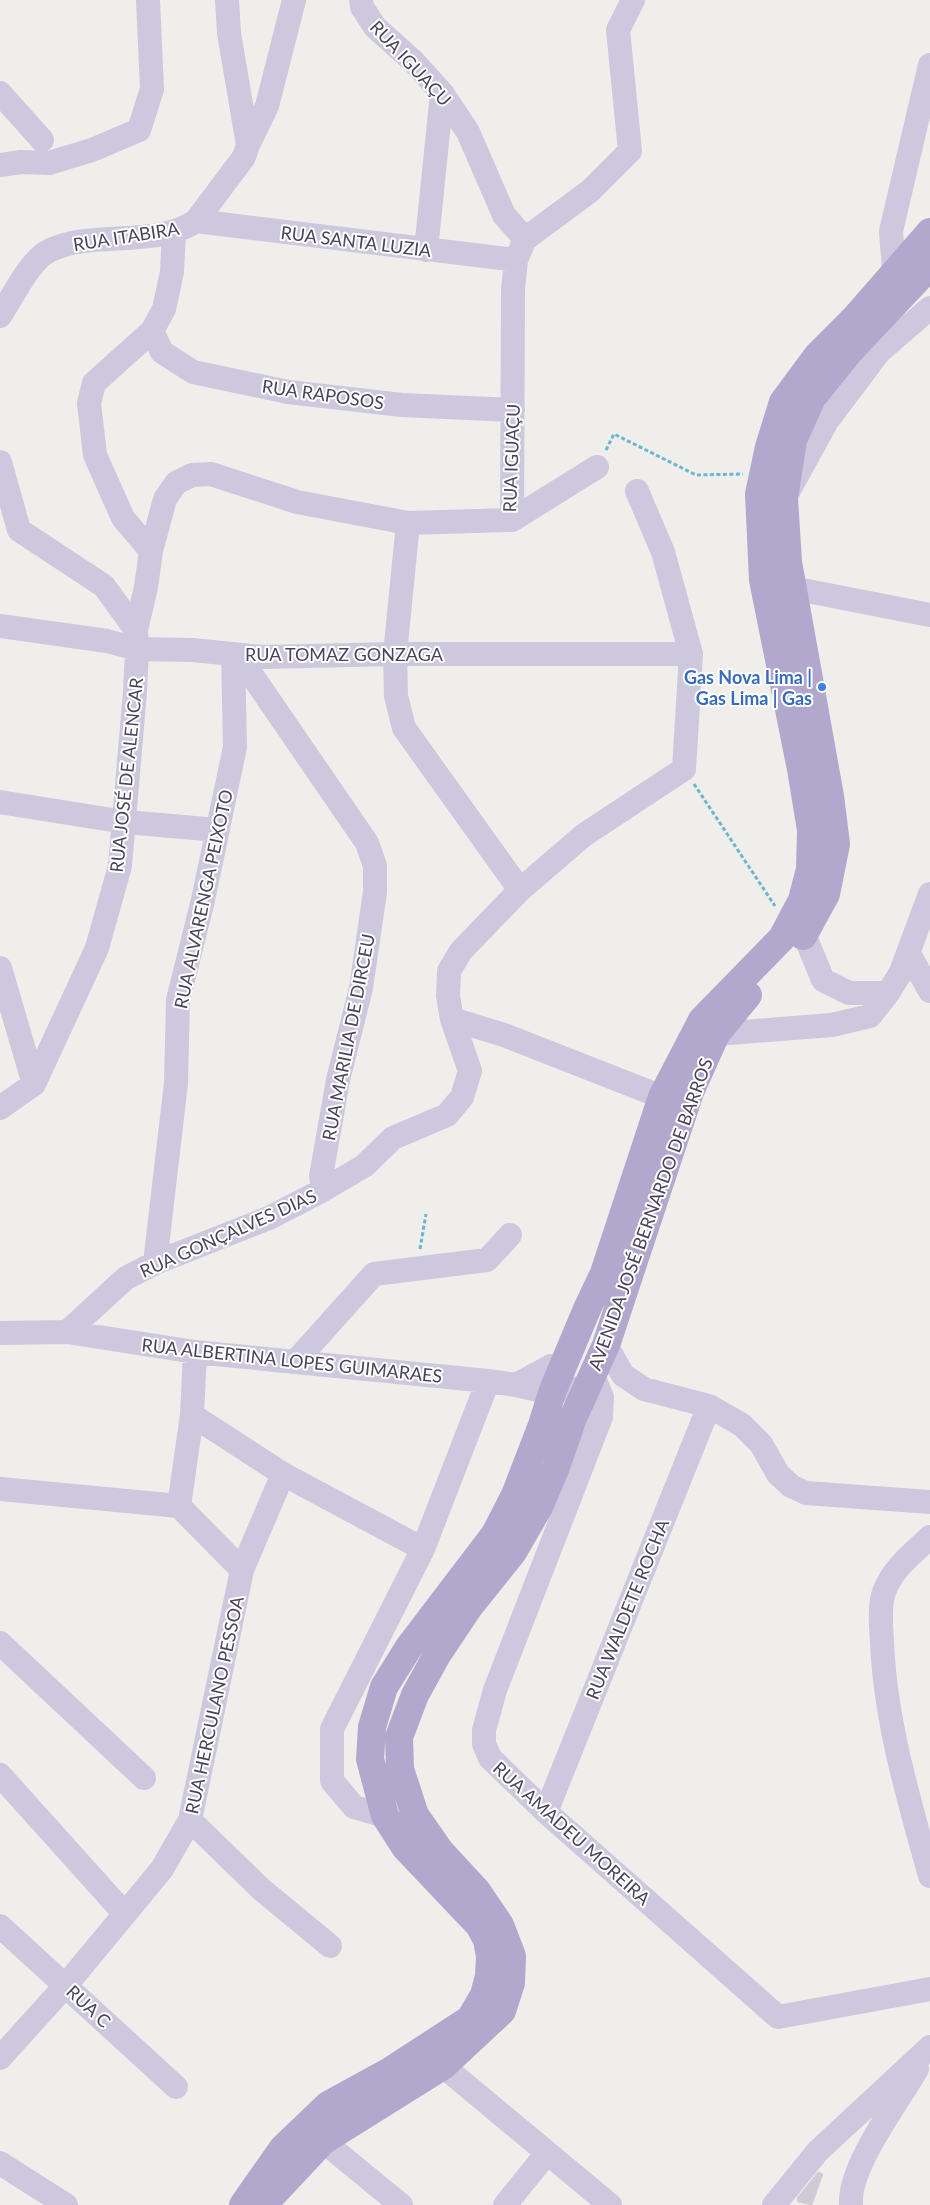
<svg xmlns="http://www.w3.org/2000/svg" width="930" height="2205" font-family="Lato,sans-serif">
  <style>
    .building { fill: #cfcbd5; stroke: #d4cfd8 }
    .lines { fill: none; stroke-linecap: round; stroke-linejoin: round }
    .path { stroke: #6ab6d3; stroke-width: 3; stroke-dasharray: 4 2.5; stroke-linecap: butt }
    .minor { stroke: #cdc8de; stroke-width: 24 }
    .major { stroke: #b2a8ce; stroke-width: 28 }
    .shop-dot { fill: #3f7fe0; stroke: #fff; stroke-width: 2 }
    .labels { text-anchor: middle; dominant-baseline: central; stroke-width: 4; stroke-linejoin: round; paint-order: stroke }
    .street-label { font-size: 18px; fill: #49435b; stroke: #fff }
    .shop-label { font-size: 18px; font-weight: bold; fill: #366cbe; stroke: #fff; text-anchor: end }
  </style>
  <rect width="100%" height="100%" fill="#efeeeb"/>
  <path class="building" d="M 818,2172 L 823,2174 L 812,2205 L 798,2202 L 797,2198 Z"/>
  <g class="lines">
    <path class="path" d="M 606,450 L 614,434 L 696,475 L 743,474
      M 694,784 L 775,906
      M 420,1249 L 426,1214"/>
    <path class="minor" d="M 361,0 L 362,7 L 375,27 L 414,62 L 442,93 L 468,132 L 504,215 L 525,239
      M 0,93 L 42,140
      M 248,145 L 267,106 L 294,0
      M 0,165 L 21,162 L 49,163 L 92,150 L 139,130 L 152,89 L 148,0
      M 196,221 L 516,260
      M 525,239 L 590,191 L 630,151 L 618,30 L 633,0
      M 426,250 L 442,93
      M 894,271 L 891,231 L 930,65
      M 0,316 C 12,298 29,262 47,252 C 88,229 155,249 196,221 L 244,157 L 248,145 L 229,33 L 227,0
      M 152,331 L 162,352 L 193,372 L 288,392 L 402,405 L 513,410
      M 0,462 L 19,530 L 104,586 L 136,630
      M 788,492 L 827,421 L 879,352 L 930,308
      M 512,520 L 513,289 L 516,260 L 522,246
      M 512,520 L 597,467
      M 408,523 L 395,654 L 396,696 L 404,728 L 520,890
      M 151,551 L 123,518 L 95,455 L 89,403 L 94,383 L 152,331 L 164,309 L 172,272 L 174,232
      M 792,588 L 930,615
      M 0,626 L 107,641 L 137,649 L 192,650 L 263,657 L 395,654 L 691,654
      M 238,655 L 367,843 L 375,866 L 375,892 L 361,988 L 338,1080 L 321,1176 L 323,1190
      M 0,802 L 125,822 L 218,830
      M 804,934 L 823,980 L 849,993 L 888,993
      M 909,954 L 930,991
      M 0,968 L 34,1084
      M 452,1019 L 504,1035 L 662,1097
      M 716,1034 L 832,1025 L 870,1016 L 888,993 L 901,972 L 930,894
      M 0,1108 L 34,1084 L 97,948 L 120,866 L 135,692 L 137,649 L 136,630 L 146,587 L 151,551 L 165,499 L 176,483 L 192,475 L 211,474 L 297,502 L 408,523 L 512,520
      M 155,1263 L 176,1083 L 178,1000 L 203,900 L 235,747 L 233,654
      M 67,1332 L 126,1278 L 155,1263 L 269,1218 L 323,1190 L 364,1166 L 393,1138 L 447,1115 L 462,1097 L 470,1071 L 452,1019 L 448,996 L 449,971 L 461,951 L 520,890 L 584,835 L 684,769 L 691,654 L 663,552 L 637,491
      M 0,1333 L 67,1332 L 195,1352 L 488,1381 L 516,1385 L 542,1391 L 586,1388
      M 606,1345 L 623,1375 L 644,1389 L 709,1406 L 742,1425 L 761,1444 L 778,1474 L 791,1486 L 806,1493 L 930,1502
      M 195,1352 L 192,1415 L 283,1474 L 423,1549
      M 295,1362 L 374,1274 L 487,1260 L 510,1235
      M 592,1373 L 602,1397 L 601,1417 L 495,1690 L 484,1730 L 484,1744 L 490,1758 L 546,1812 L 778,2017 L 930,1989
      M 516,1385 L 551,1366
      M 0,1489 L 179,1506 L 242,1570
      M 179,1506 L 192,1415
      M 930,1537 C 913,1553 892,1569 884,1592 C 879,1607 881,1626 882,1641 C 885,1721 909,1800 930,1876
      M 0,1643 L 144,1778
      M 0,1775 L 124,1913
      M 546,1812 L 709,1406
      M 385,1816 L 354,1807 L 332,1781 L 332,1729 L 423,1549 L 488,1381
      M 190,1820 L 261,1889 L 330,1946
      M 0,1926 L 176,2087
      M 0,2058 L 66,1985 L 162,1869 L 190,1820 L 242,1570 L 283,1474
      M 443,2066 L 610,2205
      M 323,2141 L 401,2205
      M 0,2163 L 66,2205
      M 505,2205 L 547,2153
      M 774,2205 L 818,2151 L 930,2047
      M 851,2205 C 848,2167 898,2102 917,2069"/>
    <path class="major" d="M 803,936 L 826,894 L 836,844 L 830,796 L 788,562 L 784,498 L 793,440 L 812,398 L 849,352 L 930,266
      M 243,2205 L 283,2148 L 328,2105 L 390,2071 L 470,2019 L 484,1995 L 489,1976 L 490,1956 L 487,1940 L 479,1925 L 405,1847 L 385,1816 L 370,1759 L 372,1727 L 384,1687 L 409,1647 L 495,1534 L 515,1495 L 542,1425 L 553,1390 L 587,1309 L 604,1273 L 662,1097 L 702,1020 L 782,938 L 802,900 L 810,869 L 811,830 L 801,769 L 763,580 L 759,494 L 769,447 L 783,402 L 817,356 L 855,318 L 930,232
      M 263,2205 L 323,2141 L 443,2066 L 502,2011 L 511,1983 L 512,1956 L 500,1925 L 477,1891 L 440,1851 L 415,1815 L 400,1769 L 399,1737 L 415,1695 L 437,1655 L 469,1607 L 513,1552 L 539,1507 L 556,1467 L 573,1418 L 606,1345 L 690,1092 L 716,1034 L 748,995"/>
  </g>
  <circle class="shop-dot" cx="822" cy="687" r="5"/>
  <g class="labels">
    <g class="street-label">
      <text transform="translate(411 63) rotate(47)">RUA IGUAÇU</text>
      <text transform="translate(126 236) rotate(-9)">RUA ITABIRA</text>
      <text transform="translate(356 241) rotate(7)">RUA SANTA LUZIA</text>
      <text transform="translate(323 394) rotate(8)">RUA RAPOSOS</text>
      <text transform="translate(511 458) rotate(-88)">RUA IGUAÇU</text>
      <text x="344" y="654">RUA TOMAZ GONZAGA</text>
      <text transform="translate(126 775) rotate(-84)">RUA JOSÉ DE ALENCAR</text>
      <text transform="translate(203 899) rotate(-78)">RUA ALVARENGA PEIXOTO</text>
      <text transform="translate(348 1037) rotate(-79)">RUA MARILIA DE DIRCEU</text>
      <text transform="translate(650 1214) rotate(-70)">AVENIDA JOSÉ BERNARDO DE BARROS</text>
      <text transform="translate(228 1233) rotate(-24)">RUA GONÇALVES DIAS</text>
      <text transform="translate(292 1360) rotate(6)">RUA ALBERTINA LOPES GUIMARAES</text>
      <text transform="translate(627 1609) rotate(-68)">RUA WALDETE ROCHA</text>
      <text transform="translate(214 1705) rotate(-78)">RUA HERCULANO PESSOA</text>
      <text transform="translate(572 1833) rotate(42)">RUA AMADEU MOREIRA</text>
      <text transform="translate(89 2006) rotate(43)">RUA C</text>
    </g>
    <g class="shop-label">
      <text x="812" y="677">Gas Nova Lima |<tspan x="812" dy="21">Gas Lima | Gas</tspan></text>
    </g>
  </g>
</svg>
